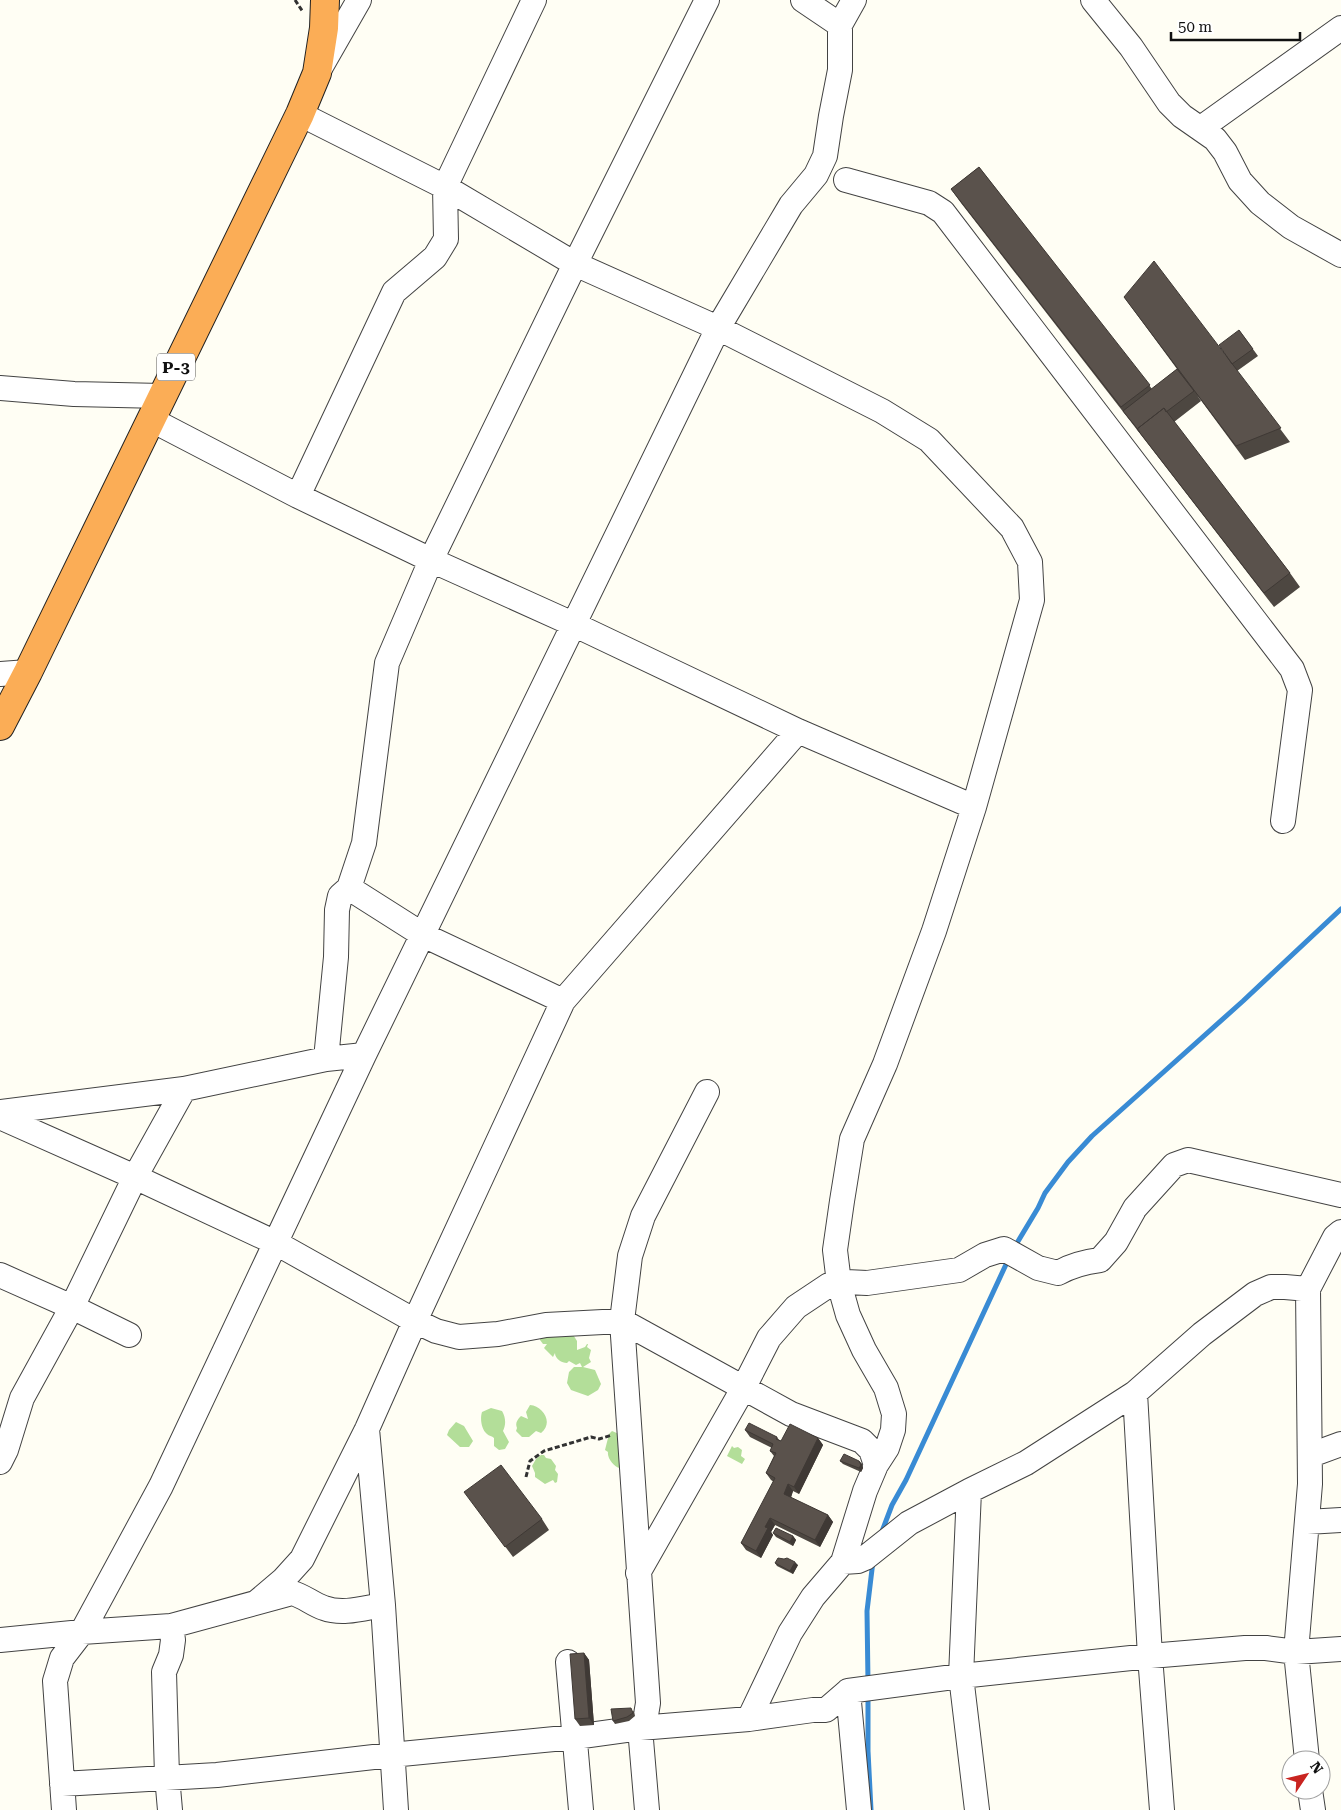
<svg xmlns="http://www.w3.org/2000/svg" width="1341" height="1810" font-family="'Roboto Serif',serif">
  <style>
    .forest { fill: #b3de99 }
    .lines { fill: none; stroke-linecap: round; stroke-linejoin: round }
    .stream { stroke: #398bd4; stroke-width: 5 }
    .minor-casing { stroke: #434343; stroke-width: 26 }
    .highway-casing { stroke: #212121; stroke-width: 30 }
    .path { stroke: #323232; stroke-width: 3; stroke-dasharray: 5 2.5; stroke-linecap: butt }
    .minor { stroke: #fff; stroke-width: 24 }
    .highway { stroke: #fbad56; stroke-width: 28 }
    .wall { fill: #4d4741 }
    .shaded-wall { fill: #3f3935 }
    .building { fill: #5a524c; stroke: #3f3935 }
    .labels { text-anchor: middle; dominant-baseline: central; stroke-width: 5; stroke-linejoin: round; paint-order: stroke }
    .shield { fill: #fff; stroke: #585858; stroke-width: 1 }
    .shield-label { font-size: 16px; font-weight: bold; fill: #101010 }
  </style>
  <rect width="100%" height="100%" fill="#fffef4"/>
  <path class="forest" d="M 572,1333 L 577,1341 L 577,1350 L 585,1347 L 587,1344 L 588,1344 L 587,1347 L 591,1350 L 589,1358 L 591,1362 L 583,1367 L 595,1370 L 601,1384 L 598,1390 L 588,1396 L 571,1390 L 567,1383 L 569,1372 L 574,1367 L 582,1367 L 580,1363 L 576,1365 L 569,1361 L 567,1363 C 562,1363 555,1359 555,1353 L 553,1357 L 544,1348 L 547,1344 L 543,1344 L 540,1340 L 540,1338 L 566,1334 L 566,1336 Z
    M 530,1405 C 543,1406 554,1423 541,1433 L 536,1431 L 529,1437 L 522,1437 L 516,1431 L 517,1428 C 515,1423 517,1420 521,1416 L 528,1419 L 526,1412 Z
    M 491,1408 L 502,1411 C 506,1418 506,1425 503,1431 L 509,1442 L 505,1449 L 499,1450 L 494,1446 L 494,1438 C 492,1436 489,1436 487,1434 C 481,1429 480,1418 482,1412 Z
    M 456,1422 L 464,1426 L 473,1441 L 469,1447 L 460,1447 L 447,1435 L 449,1430 Z
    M 612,1431 L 619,1434 L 620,1470 L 620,1468 C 614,1467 607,1458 608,1452 L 605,1450 L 609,1434 Z
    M 732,1446 L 734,1448 L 738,1447 L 742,1450 L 741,1456 L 745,1459 L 742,1464 L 727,1456 Z
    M 541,1455 L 544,1455 L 546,1458 L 551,1459 L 556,1466 L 555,1470 L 558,1474 L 557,1482 L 555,1483 L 553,1480 L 545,1484 L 535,1477 L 535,1473 L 532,1466 L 536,1459 Z"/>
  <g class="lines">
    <path class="stream" d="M 1014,1248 L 1038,1208 L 1045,1193 L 1068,1162 L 1092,1136 L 1243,1001 L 1341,909
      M 881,1534 L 892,1505 L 906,1480 L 1009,1258
      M 868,1682 L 867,1611 L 873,1561
      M 868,1696 L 868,1751 L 871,1810"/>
    <g class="minor-casing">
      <path id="minor" d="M 534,0 L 445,187 L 575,264 L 718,328 L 882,411 L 929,440 L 1012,528 L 1030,562 L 1032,600 L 974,807 L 934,931 L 885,1064 L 852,1139 L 842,1201 L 835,1250 L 839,1283 L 848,1315 L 864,1350 L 886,1388 L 894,1414 L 893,1430 L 887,1448 L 876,1465
        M 803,0 L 840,25
        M 1093,0 L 1131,47 L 1169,103 L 1182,116 L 1215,139 L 1225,152 L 1240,181 L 1260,203 L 1291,227 L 1341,255
        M 319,70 L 359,0
        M 1201,128 L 1341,28
        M 846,180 L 929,203 L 943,212 L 1292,669 L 1300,690 L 1283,821
        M 0,388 L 74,394 L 162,396
        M 150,419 L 298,496 L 431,560 L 573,624 L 798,731 L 974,807
        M 298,496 L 394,292 L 435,257 L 446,239 L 445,187 L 300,114
        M 0,674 L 28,672
        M 349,888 L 423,935 L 563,1001
        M 326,1059 L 336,957 L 337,910 L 340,896 L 349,888 L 364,843 L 387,663 L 431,560 L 575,264 L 707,0
        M 0,1112 L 184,1089 L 326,1059 L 364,1055
        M 0,1117 L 135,1177 L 276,1243 L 415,1321 L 436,1331 L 459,1337 L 498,1334 L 546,1325 L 622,1321 L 791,1414 L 862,1441 L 871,1450 L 876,1465 L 865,1491 L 843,1562 L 813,1597 L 790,1633 L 749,1719
        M 0,1275 L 72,1307 L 129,1335
        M 1135,1393 L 1150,1656 L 1162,1810
        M 367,1429 L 383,1605 L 396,1810
        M 1311,1455 L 1341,1444
        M 0,1462 L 6,1450 L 22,1398 L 72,1307 L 135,1177 L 184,1089
        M 969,1491 L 961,1676 L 977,1810
        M 1307,1522 L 1341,1520
        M 843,1562 L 858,1561 L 865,1558 L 909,1523 L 969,1491 L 1026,1463 L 1135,1393 L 1202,1334 L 1255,1294 L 1271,1287 L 1285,1287 L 1308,1289
        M 638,1573 L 744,1387 L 769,1338 L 796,1307 L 829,1285 L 846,1282 L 867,1283 L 959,1270 L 985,1255 L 1004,1249 L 1038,1268 L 1058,1273 C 1072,1265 1084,1262 1100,1260 L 1116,1242 L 1135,1208 L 1174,1165 L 1188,1160 L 1341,1195
        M 257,1602 L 283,1580 L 302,1559 L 367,1429 L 415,1321 L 563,1001 L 798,731
        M 0,1640 L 82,1632 L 171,1626 L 292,1593 C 304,1596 312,1604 324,1608 C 343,1615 364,1608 383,1605
        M 568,1662 L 581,1810
        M 848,1691 L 859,1810
        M 1307,1760 L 1296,1652 L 1310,1484 L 1308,1289 L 1335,1237 L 1341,1232
        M 62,1784 L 217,1775 L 391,1755 L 575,1737 L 640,1728 L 749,1719 L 813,1710 L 826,1710 L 848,1691 L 961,1676 L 1150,1656 L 1245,1648 L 1266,1648 L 1296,1652 L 1341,1649
        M 1310,1790 L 1313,1810
        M 64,1810 L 55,1681 L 62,1658 L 82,1632 L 161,1486 L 364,1055 L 718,328 L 791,205 L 816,175 L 825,156 L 831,116 L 840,70 L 840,25 L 854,0
        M 170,1810 L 167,1776 L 164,1672 L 171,1655 L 173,1640 L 171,1626
        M 647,1810 L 640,1728 L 646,1715 L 648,1703 L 622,1321 L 630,1256 L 643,1216 L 707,1092"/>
    </g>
    <g class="highway-casing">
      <path id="highway" d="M 0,726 L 28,672 L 300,114 L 317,73 L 324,28 L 325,0"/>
    </g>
    <path class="path" d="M 295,0 L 303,12
      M 526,1477 L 530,1461 L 544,1451 L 591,1437 L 599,1439 L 612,1435"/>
    <use href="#minor" class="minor"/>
    <use href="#highway" class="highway"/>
  </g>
  <path class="wall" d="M 979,167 L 1152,389 L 1177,369 L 1124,297 L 1232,364 L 1239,330 L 1258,356 L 1237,371 L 1290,442 L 1245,460 L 1197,395 L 1201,401 L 1174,422 L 1290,573 L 1300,587 L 1274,607 L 1131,422 L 961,203 L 951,189 Z
    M 745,1430 L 777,1437 L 779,1440 L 781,1441 L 818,1438 L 823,1445 L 799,1494 L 793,1491 L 791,1498 L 828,1515 L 833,1522 L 820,1547 L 775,1525 L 771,1532 L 773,1535 L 761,1558 L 746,1550 L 741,1543 L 774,1482 L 771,1480 L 766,1473 L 774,1456 L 770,1451 L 772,1448 L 750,1437 Z
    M 840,1461 L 859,1461 L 862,1464 L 863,1468 L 861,1472 L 843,1464 Z
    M 472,1502 L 542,1519 L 549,1530 L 513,1557 Z
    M 773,1533 L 793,1536 L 796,1540 L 793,1546 L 776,1537 Z
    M 775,1563 L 798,1565 L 793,1574 L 777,1566 Z
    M 584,1653 L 589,1660 L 594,1725 L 580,1726 L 575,1719 Z
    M 634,1711 L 635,1716 L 629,1721 L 615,1724 L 613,1721 Z"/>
  <path class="shaded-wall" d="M 818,1438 L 823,1445 L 799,1494 L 794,1487 Z
    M 859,1461 L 862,1464 L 863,1468 L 861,1472 L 859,1468 Z
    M 788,1484 L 793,1491 L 789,1502 L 784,1494 Z
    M 828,1515 L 833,1522 L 820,1547 L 815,1540 Z
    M 770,1518 L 775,1525 L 771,1532 L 773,1535 L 761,1558 L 756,1551 L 765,1527 Z
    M 793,1536 L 796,1540 L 793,1546 L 790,1542 Z
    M 795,1562 L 798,1565 L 793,1574 L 790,1571 Z
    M 584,1653 L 589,1660 L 594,1725 L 589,1718 Z"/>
  <path class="building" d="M 979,167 L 1150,385 L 1121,407 L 951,189 Z
    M 1154,261 L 1281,428 L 1236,446 L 1124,297 Z
    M 1239,330 L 1253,349 L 1232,364 L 1219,345 Z
    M 1177,369 L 1194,391 L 1166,412 L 1164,408 L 1137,429 L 1140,432 L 1123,411 Z
    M 1164,408 L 1290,573 L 1264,593 L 1137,429 Z
    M 749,1423 L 777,1437 L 776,1439 L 781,1441 L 790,1424 L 818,1438 L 794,1487 L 788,1484 L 784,1494 L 828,1515 L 815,1540 L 770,1518 L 765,1527 L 768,1528 L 756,1551 L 741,1543 L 775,1478 L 766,1473 L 776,1453 L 770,1451 L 773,1444 L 745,1430 Z
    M 844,1454 L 859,1461 L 861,1465 L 859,1468 L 840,1461 Z
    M 501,1465 L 542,1519 L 505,1547 L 464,1492 Z
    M 776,1528 L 793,1536 L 790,1542 L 773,1533 Z
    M 778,1558 L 784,1559 L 787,1558 L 795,1562 L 790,1571 L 775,1563 Z
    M 584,1653 L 589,1718 L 575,1719 L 570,1654 Z
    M 631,1708 L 633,1713 L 627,1717 L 613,1721 L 611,1709 Z"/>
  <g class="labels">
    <rect class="shield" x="157" y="353.5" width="38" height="27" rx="4"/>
    <g class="shield-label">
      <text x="176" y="367">P-3</text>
    </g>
  </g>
  <g transform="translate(1306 1775) rotate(55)"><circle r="24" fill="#ffffff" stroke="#9f9f9f"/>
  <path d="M0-4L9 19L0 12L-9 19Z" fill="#c92420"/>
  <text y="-8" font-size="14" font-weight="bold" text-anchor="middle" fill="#101010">N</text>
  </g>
  <path d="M1171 32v8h129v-8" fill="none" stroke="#101010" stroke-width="2.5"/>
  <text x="1178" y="32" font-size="15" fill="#101010" stroke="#ffffff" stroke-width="4" paint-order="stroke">50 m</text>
</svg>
